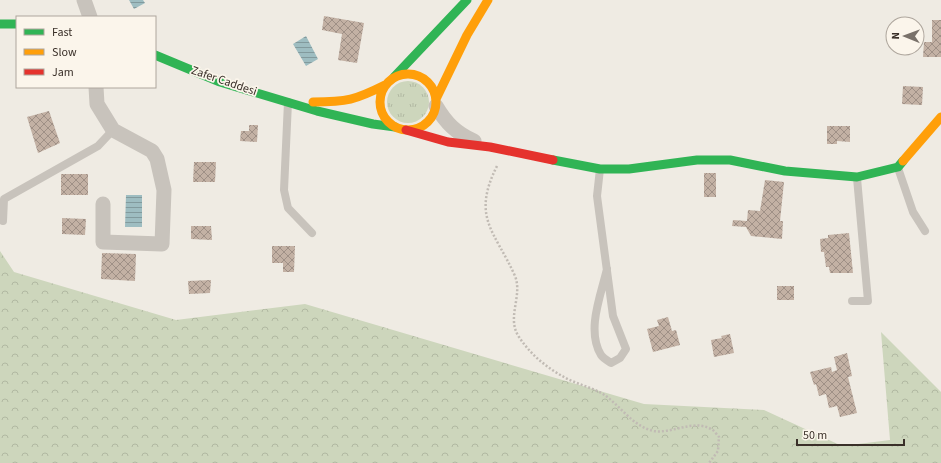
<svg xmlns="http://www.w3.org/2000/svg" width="941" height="463" font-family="'Source Sans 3',sans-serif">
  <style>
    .grass { fill: url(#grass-tufts) }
    .forest { fill: url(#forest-crowns) }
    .water { fill: url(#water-rules) }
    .building { fill: url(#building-cross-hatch) }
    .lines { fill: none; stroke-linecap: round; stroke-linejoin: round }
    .path { stroke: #c1bbb4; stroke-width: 2.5; stroke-dasharray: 2 2; stroke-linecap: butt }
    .lane { stroke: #c8c3bc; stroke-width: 8 }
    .street { stroke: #c8c3bc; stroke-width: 15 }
    .fast { stroke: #30b455; stroke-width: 9 }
    .slow { stroke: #ff9f0a; stroke-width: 9 }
    .jam { stroke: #e5322d; stroke-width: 9 }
    .labels { text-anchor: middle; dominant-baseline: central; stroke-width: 3.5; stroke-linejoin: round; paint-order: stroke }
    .street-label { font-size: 12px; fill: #3a3029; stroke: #fbf5eb }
  </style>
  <defs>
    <pattern id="grass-tufts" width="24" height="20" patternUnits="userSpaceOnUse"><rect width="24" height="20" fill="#cdd6bc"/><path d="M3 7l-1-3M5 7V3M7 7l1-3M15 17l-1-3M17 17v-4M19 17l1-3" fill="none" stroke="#b1b8a2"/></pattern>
    <pattern id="forest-crowns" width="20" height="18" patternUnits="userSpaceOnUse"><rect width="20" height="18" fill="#cdd6bc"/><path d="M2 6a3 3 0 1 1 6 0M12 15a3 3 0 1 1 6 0" fill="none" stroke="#b1b8a2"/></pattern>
    <pattern id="water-rules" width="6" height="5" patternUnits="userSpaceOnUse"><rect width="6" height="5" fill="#9ebdc1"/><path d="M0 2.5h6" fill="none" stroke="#829a9d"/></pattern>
    <pattern id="building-cross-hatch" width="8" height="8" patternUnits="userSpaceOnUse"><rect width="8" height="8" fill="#c3b1a4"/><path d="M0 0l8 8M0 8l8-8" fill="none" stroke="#9f9086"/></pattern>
  </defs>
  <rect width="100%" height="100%" fill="#efebe3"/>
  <path class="grass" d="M387 102a21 21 0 1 1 42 0a21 21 0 1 1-42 0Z"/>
  <path class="forest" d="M 0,251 L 14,272 L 176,320 L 305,304 L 644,404 L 764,410 L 842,446 L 890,440 L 881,332 L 941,392 L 941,463 L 0,463 Z"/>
  <path class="water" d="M 129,0 L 143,0 L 145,3 L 134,9 Z
    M 306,36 L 318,59 L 306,66 L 293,44 Z
    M 126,195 L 142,195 L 142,227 L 125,227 Z"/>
  <path class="building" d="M 324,16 L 364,23 L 357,63 L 338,60 L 342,34 L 322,30 Z
    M 932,20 L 941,20 L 941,57 L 923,57 L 924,42 L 932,42 Z
    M 903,86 L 923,87 L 922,105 L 902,104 Z
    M 49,111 L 60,143 L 38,153 L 27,117 Z
    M 249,125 L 258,125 L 257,142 L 240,141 L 241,131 L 249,131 Z
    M 827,126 L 850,126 L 850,142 L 837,141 L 837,144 L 827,144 Z
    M 194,162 L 216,162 L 215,182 L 193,182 Z
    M 704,173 L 716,173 L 716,197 L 704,197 Z
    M 61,174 L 88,174 L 88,195 L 61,195 Z
    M 765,180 L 784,182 L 780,221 L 783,221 L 782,239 L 751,236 L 746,227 L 732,226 L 733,220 L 747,221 L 748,210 L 760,211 Z
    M 62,218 L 86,219 L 85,235 L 62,234 Z
    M 191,226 L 211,226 L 212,240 L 191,239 Z
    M 849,233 L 853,273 L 830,273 L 829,267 L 826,267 L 824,252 L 821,252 L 820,239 L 828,238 L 828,235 Z
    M 272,246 L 295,246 L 294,272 L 283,272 L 283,263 L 272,263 Z
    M 102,253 L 136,254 L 135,281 L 101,279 Z
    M 211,280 L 210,293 L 189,294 L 188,281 Z
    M 777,286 L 794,286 L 794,300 L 777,300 Z
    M 668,317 L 672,331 L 676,330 L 680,345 L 653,352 L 647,329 L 659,326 L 657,320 Z
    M 730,334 L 734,353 L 714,357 L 711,340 L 722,338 L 721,336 Z
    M 847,353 L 852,376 L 848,377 L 857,413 L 840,417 L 837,406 L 829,408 L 826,394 L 819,396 L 816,384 L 814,385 L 810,372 L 831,367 L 832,372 L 837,370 L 834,357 Z"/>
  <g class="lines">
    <path class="path" d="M 497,166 C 471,218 495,231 515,276 C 523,296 506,318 519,337 C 530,354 547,368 564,377 C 576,384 591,387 603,394 C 620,405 633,427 654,431 C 672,434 693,419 711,429 C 714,430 717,435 719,437 L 718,451 L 709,463"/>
    <path class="lane" d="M 288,102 L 284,190 L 288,208 L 312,233
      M 898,168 L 913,212 L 925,231
      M 600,169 L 597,196 L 613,316 L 626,349 L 620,358 L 611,363 C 608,361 603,358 601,355 C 586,330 601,295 607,269
      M 3,221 L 4,199 L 98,146 L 113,130
      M 852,301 L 868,301 L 857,178"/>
    <path class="street" d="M 84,0 L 90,17
      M 96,87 L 97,104 L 113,130 L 152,151 L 157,159 L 164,190 L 162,244 L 103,242 L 103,204
      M 436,106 C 446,123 456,133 474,141"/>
    <path class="fast" d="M 0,24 L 17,24
      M 155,55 L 220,82 L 317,111 L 373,124 L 395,127
      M 394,77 L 467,0
      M 553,160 L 600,169 L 629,169 L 697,160 L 730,160 L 785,171 L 857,177 L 898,167 L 903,161"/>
    <path class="slow" d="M380 102a28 28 0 1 1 56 0a28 28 0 1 1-56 0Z
      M 436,99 L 467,35 L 488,0
      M 313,102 C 347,102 355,100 385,85
      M 903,161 L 941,117"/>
    <path class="jam" d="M 406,130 L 448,142 L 490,147 L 553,160"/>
  </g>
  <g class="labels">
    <g class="street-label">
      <text transform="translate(224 81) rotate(19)">Zafer Caddesi</text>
    </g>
  </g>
  <rect x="16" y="16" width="140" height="72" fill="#fbf5eb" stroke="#aea69d"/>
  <rect x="24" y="29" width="20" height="6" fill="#30b455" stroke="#aea69d"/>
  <text x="52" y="36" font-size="12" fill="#3a3029">Fast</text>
  <rect x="24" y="49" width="20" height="6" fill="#ff9f0a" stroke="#aea69d"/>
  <text x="52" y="56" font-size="12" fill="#3a3029">Slow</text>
  <rect x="24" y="69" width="20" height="6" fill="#e5322d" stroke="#aea69d"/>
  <text x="52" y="76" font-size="12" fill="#3a3029">Jam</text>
  <g transform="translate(905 36) rotate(271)"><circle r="19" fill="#fbf5eb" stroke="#aea69d"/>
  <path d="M0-3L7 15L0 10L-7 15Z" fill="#79716a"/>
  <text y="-6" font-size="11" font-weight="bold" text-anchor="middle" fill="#3a3029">N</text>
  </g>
  <path d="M797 439v6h107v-6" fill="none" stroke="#3a3029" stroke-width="2"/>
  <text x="803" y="439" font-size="12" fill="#3a3029" stroke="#fbf5eb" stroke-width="3" paint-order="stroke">50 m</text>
</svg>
